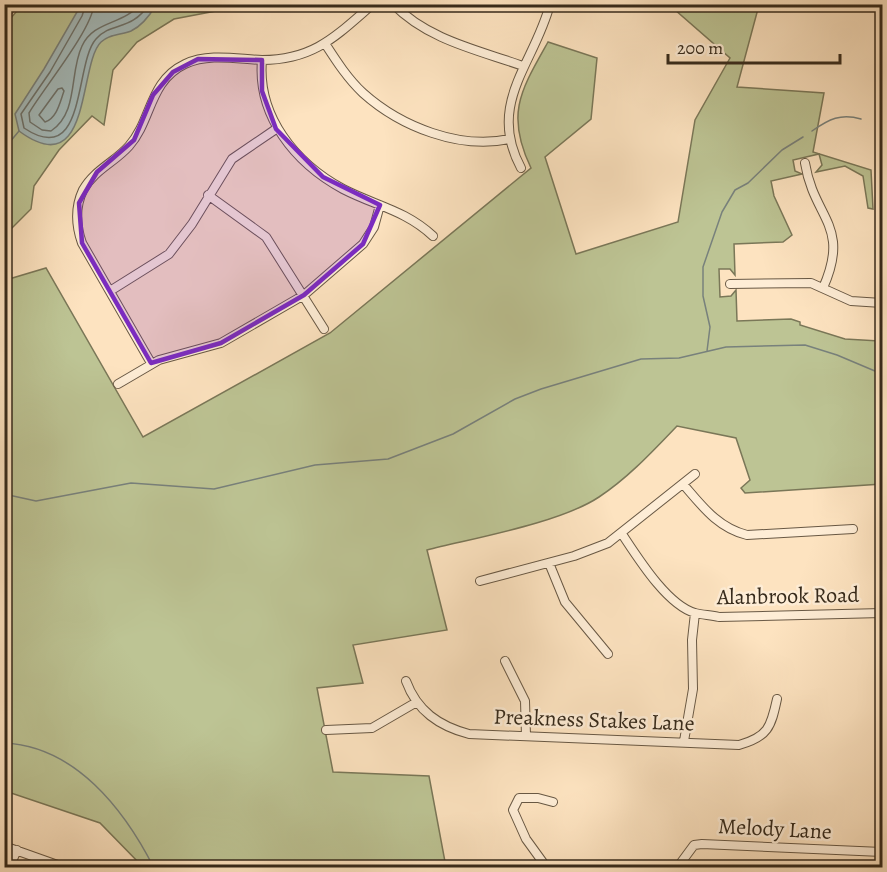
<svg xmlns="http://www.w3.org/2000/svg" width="887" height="872" font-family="Alegreya,serif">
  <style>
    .green { fill: #bdc494; stroke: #7a7758; stroke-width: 1.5 }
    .water { fill: #a4bbbc; stroke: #78817c; stroke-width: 1.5 }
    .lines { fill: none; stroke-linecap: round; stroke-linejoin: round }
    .shore { stroke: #6d726c; stroke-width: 1.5 }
    .stream { stroke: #78817c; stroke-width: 1.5 }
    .minor-casing { stroke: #685844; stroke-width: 10 }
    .minor { stroke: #feedd6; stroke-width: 8 }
    .marked { fill: #7b2cbf; fill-opacity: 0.2; stroke: #7b2cbf; stroke-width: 4.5; stroke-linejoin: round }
    .labels { text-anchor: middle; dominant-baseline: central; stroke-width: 5; stroke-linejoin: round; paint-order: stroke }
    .street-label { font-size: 22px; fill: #362a1b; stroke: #feedd6 }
  </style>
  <rect width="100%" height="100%" fill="#fde3c0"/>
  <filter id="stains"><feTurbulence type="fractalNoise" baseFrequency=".00333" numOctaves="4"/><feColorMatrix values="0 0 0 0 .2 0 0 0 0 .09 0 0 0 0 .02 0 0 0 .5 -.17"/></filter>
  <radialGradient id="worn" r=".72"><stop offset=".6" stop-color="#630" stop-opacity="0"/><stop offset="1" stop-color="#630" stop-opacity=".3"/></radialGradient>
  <path class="green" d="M 22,5 L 308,5 L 303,8 L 216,11 L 174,19 L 137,42 L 113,70 L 104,125 L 92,116 L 59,150 L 34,186 L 31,209 L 5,235 L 4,26 Z
    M 679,5 L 759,5 L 737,87 L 824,93 L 813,152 L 871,170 L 873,209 L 868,208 L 863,176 L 845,166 L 816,172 L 822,165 L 819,154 L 793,160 L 795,171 L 802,174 L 771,181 L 774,196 L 792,235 L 783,242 L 734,244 L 735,275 L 730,269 L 719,269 L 720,297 L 731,296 L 736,290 L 737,321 L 791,319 L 800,322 L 800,325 L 845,339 L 879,341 L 877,310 L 882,310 L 882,484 L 745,493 L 741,488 L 750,480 L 736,438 L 677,426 C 653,451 628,478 599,497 C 560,523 474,538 427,550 L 447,630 L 353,645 L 363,683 L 317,688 L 333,772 L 429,776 L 446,867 L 143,867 L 100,823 L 5,791 L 4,260 L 9,279 L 46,268 L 143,437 L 330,333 L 531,168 C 505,114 521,90 548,42 L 597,58 L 591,119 L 545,157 L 576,254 L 678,222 L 695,120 L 730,58 L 674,9 Z"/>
  <path class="water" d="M 81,5 L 156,5 C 150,15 142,26 131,31 C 121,35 109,34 101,42 C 78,64 92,185 19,131 L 15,114 L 44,69 Z"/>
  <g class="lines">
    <path class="shore" d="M 86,4 L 82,16 L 50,72 L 21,114 L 24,128 C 87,170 74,63 96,39 C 112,21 131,32 149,4
      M 94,4 C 92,30 43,89 29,113 L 30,122 L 42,130 L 51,131 C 79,112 69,73 82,46 C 94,20 124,25 140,4
      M 58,89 L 62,88 L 64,91 C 60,102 57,118 45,122 L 39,115 Z"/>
    <path class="stream" d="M 812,131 C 829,119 841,113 861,119
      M 4,149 L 19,131
      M 707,351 L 710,327 L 703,296 L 703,267 L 722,212 L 735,190 L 748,183 L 782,150 L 803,137
      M 4,494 L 36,501 L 131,483 L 214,489 L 315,465 L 388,459 L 453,434 L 515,399 L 541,389 L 641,359 L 679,358 L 726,347 L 805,345 L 837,355 L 882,374
      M 4,743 C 75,746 124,809 154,868"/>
    <g class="minor-casing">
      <path id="minor" d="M 393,4 C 428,40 478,50 523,66
        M 4,16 L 14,4
        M 326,45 C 337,62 348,79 363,93 C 401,127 460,150 510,139
        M 262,60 C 257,116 295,163 343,189 C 376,206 405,210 433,236
        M 805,163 C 814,219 851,225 823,288
        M 521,168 C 486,103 535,63 550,4
        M 208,195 L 266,237 L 324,329
        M 730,284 L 811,283 L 851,301 L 882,303
        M 110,291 L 169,254 L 192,224 L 232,159 L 276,129
        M 151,363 L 82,243 C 76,226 75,207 83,190 C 94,170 115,162 129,146 C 152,120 149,81 185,64 C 209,53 236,59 262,60 C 314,60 336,36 373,4
        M 118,384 L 159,360 L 221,343 L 304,295 L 363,244 L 374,227 L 380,205
        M 683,484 C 702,506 718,528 747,535 L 853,529
        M 622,534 C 638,558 667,605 695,613 C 703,615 711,615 719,617 L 882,613
        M 549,563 L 565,602 L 608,654
        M 480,581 L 574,556 L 608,543 L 695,474
        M 505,661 L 525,701 L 526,736
        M 406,681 C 417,711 439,726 469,734 L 739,745 C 768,737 771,727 777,699
        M 326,730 L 372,728 L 415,703
        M 684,741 L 693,689 L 692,640 L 695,613
        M 4,846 L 66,868
        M 9,868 L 17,850
        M 547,868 L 526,839 L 513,810 L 519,798 L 538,798 L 553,802
        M 677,868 L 694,845 L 702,844 L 882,852"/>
    </g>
    <use href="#minor" class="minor"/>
  </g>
  <path class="marked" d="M 198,59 L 262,60 L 262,91 L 276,129 L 323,177 L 380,205 L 363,244 L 304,295 L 221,343 L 151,363 L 82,243 L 79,203 L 97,172 L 134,140 L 153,95 L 173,72 Z"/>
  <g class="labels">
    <g class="street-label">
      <text transform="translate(788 596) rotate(-1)">Alanbrook Road</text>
      <text transform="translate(594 720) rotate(2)">Preakness Stakes Lane</text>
      <text transform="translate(775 829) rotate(3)">Melody Lane</text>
    </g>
  </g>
  <rect width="887" height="872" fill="none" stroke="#fde3c0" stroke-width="24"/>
  <rect x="6" y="6" width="875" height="860" fill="none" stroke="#362a1b" stroke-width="3"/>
  <rect x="12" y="12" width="863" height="848" fill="none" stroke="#362a1b" stroke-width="1.5"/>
  <path d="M668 54v9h172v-9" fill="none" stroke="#362a1b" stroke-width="3"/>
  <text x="677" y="54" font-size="18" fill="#362a1b" stroke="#feedd6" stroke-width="4.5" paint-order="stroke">200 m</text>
  <rect width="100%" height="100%" filter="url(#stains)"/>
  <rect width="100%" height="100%" fill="url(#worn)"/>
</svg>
